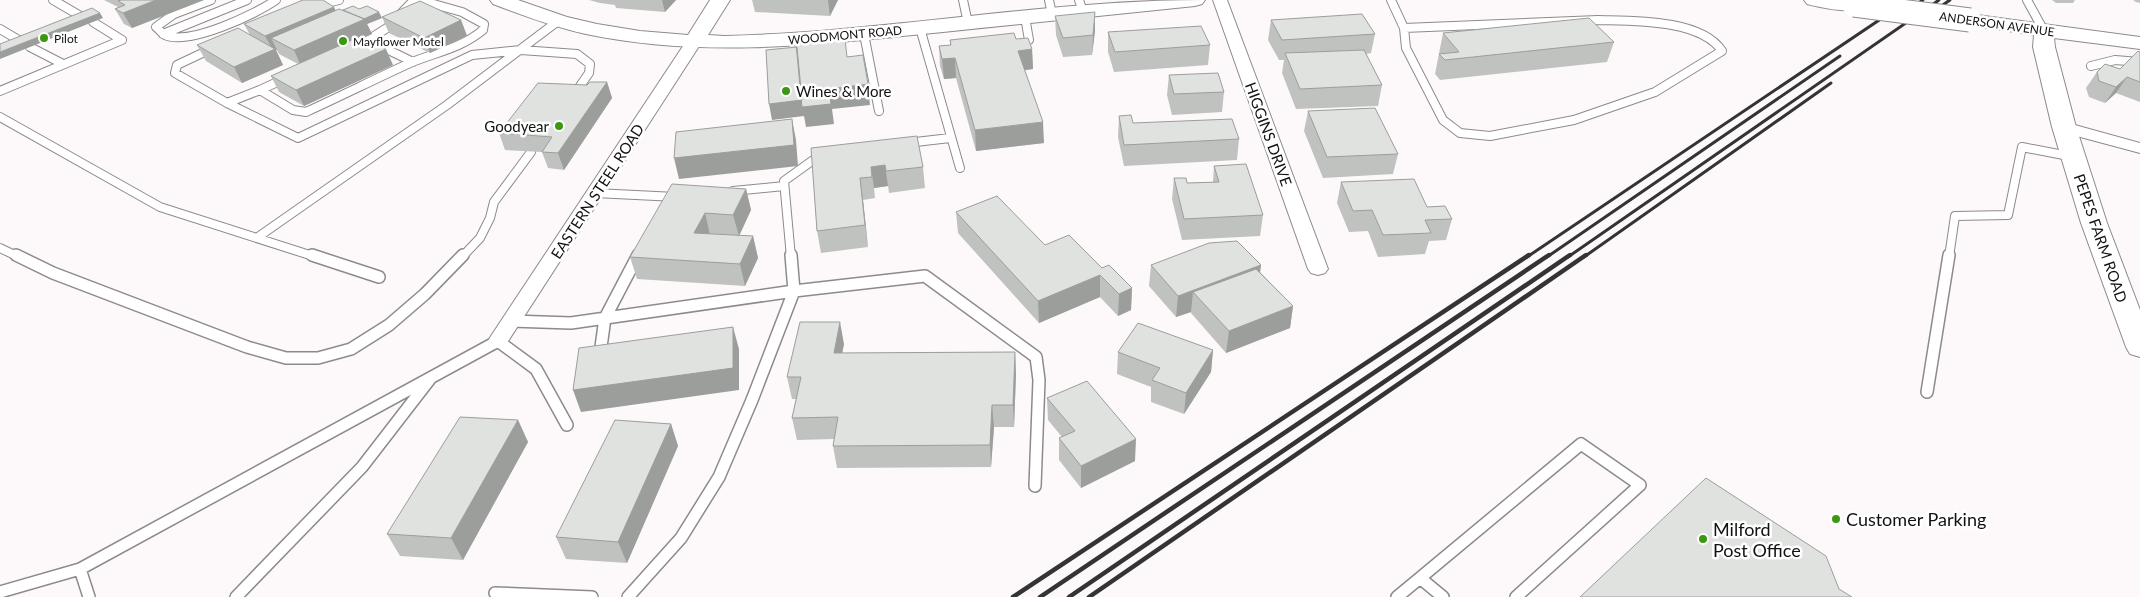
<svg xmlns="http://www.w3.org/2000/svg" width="2140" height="597" font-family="Lato,sans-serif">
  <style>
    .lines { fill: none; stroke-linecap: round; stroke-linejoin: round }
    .lane-far1-casing { stroke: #8e8a8c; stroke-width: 10 }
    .lane-casing { stroke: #8e8a8c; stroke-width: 14 }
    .street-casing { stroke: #8e8a8c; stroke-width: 2 }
    .secondary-casing { stroke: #8e8a8c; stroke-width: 2 }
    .lane-far1 { stroke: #fff; stroke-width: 8 }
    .lane { stroke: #fff; stroke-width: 11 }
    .street { fill: #fff; fill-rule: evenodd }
    .secondary { fill: #fff; fill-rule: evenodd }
    .rail-far1 { stroke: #353435; stroke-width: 3 }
    .rail { stroke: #353435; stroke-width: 4.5 }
    .secondary-bridge-casing { stroke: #8e8a8c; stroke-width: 25; stroke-linecap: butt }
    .secondary-bridge { stroke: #fff; stroke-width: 23 }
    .wall { fill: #c0c2bf }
    .shaded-wall { fill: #9c9e9b }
    .building { fill: #dfe2de; stroke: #9c9e9b }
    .poi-dot { fill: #3c9712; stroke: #fff; stroke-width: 2 }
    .labels { text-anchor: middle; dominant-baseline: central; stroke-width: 5; stroke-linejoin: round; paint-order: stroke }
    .far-street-label { font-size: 12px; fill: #131213; stroke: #fff }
    .far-poi-label { font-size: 12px; fill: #131213; stroke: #fff; text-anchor: start }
    .poi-label { font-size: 15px; fill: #131213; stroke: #fff; text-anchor: start }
    .street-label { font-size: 15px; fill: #131213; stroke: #fff }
    .near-poi-label { font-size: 18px; fill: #131213; stroke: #fff; text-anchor: start }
  </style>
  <rect width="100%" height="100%" fill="#fdf9fb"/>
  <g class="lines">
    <g class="lane-far1-casing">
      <path id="lane-far1" d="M 53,0 L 84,18
        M 211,0 L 174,14 L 156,27 C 159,29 162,34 165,35 C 189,46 256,14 276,0
        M 963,0 L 968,23
        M 1049,0 L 1052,15
        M 1079,0 L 1083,12
        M 1391,0 L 1404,28
        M 2027,0 L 2044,31
        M 314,6 L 339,0
        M 1598,20 C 1633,21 1701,19 1722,51 L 1655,92 L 1574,120 L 1490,136 L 1460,133 L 1443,120 L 1406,48 L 1404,28 Z
        M 920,28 L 960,168
        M 0,29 L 22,42
        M 163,34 L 247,0
        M 864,34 L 879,111
        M 1018,45 L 1029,40 L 1025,17
        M 30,47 L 63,64
        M 213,48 L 177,65 L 175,73 L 227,103 L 260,90 L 293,110 L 306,112 C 341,96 375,79 410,63 C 436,52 460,49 483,30 L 484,24 L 462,12 L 419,0
        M 413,62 L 368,40 L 387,28 L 414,0
        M 2091,66 L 2115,60 L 2140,62
        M 260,90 L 286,78
        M 0,91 L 122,40 L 93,22
        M 227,103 L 298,138 L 472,55 L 521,50 L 577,54 L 590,64 L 589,73 L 573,96
        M 0,117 L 160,207 L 316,257
        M 907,143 L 950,138
        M 733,191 L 784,186
        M 595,193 L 676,197
        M 258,237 L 447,105 L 558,21
        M 0,248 L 19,257
        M 462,257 L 480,238 L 490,218 L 494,202 L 531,152
        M 638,257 L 639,254
        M 791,257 L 784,181 L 823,153
        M 1949,257 L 1955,216 L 2008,215 L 2022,147 L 2074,157"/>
    </g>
    <g class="lane-casing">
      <path id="lane" d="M 16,255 L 53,273 L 247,347 L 286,358 L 318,358 L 351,349 L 389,325 L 425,294 L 463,255
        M 312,255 L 379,277
        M 511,321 L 571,323 L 794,291 L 925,276 L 1036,357 L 1039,380 L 1035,486
        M 601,347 L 605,318 L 638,255
        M 1927,392 L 1949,255
        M 80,569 L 89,597
        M 1420,578 L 1581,444 L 1640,485 L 1516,597
        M 0,592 L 80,569 L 498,341 L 536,369 L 567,425
        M 495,593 L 592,597
        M 236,597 L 362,467 L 430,379
        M 628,597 L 681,538 L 719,477 L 752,400 L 794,291 L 791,255
        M 1397,597 L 1420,578 L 1443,597"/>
    </g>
    <g class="street-casing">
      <path id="street" d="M 1213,0 L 1227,0 L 1328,269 L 1325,273 L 1318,275 L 1311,273 L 1308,269 Z
        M 695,35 L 703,40 L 505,346 L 498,348 L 491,346 L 488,341 L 491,336 L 687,40 Z
        M 2064,122 L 2140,143 L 2140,153 L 2058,131 L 2056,127 L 2058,123 Z"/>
    </g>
    <g class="secondary-casing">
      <path id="secondary" d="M 490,0 L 518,0 L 567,17 L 597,24 L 640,31 L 688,35 L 710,0 L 730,0 L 708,35 L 725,36 C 886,32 1044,0 1205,0 L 1202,4 L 1195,6 C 1111,15 1027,23 943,32 C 824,44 705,59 586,34 C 554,27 524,16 493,4 Z
        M 1804,0 L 1858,0 L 1864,5 L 1861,9 C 1845,13 1823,8 1807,4 Z
        M 1970,14 L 2140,37 L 2140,49 L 2054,38 L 2055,47 L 2076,127 L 2107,223 L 2140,310 L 2140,357 L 2130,354 L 2126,347 L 2081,223 L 2052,127 L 2033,47 L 2034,35 L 1963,24 L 1960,20 L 1963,16 Z"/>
    </g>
    <use href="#lane-far1" class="lane-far1"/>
    <use href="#lane" class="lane"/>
    <use href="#street" class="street"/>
    <use href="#secondary" class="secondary"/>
    <path class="rail-far1" d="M 1934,11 L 1950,0
      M 1904,12 L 1923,0
      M 1527,257 L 1909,0
      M 1547,257 L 1840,56
      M 1568,257 L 1939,0
      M 1584,257 L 1831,83"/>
    <path class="rail" d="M 1013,597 L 1529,255
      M 1040,597 L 1549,255
      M 1069,597 L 1570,255
      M 1089,597 L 1586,255"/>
    <g class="secondary-bridge-casing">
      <path id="secondary-bridge" d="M 1854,5 L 1970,20"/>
    </g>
    <use href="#secondary-bridge" class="secondary-bridge"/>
  </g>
  <path class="wall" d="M 104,0 L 204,0 L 132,28 L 124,24 L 115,9 L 118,7 Z
    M 589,0 L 676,0 L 665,12 L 616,8 L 615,5 L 600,3 Z
    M 752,0 L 838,0 L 830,16 L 755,12 Z
    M 2052,0 L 2075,0 L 2073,3 L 2056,3 Z
    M 2133,0 L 2140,0 L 2140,3 L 2136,2 Z
    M 334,7 L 335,10 L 359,9 L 382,18 L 367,24 L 372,34 L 364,38 L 393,65 L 304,106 L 279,92 L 271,76 L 298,64 L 279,54 L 277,50 L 276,50 L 283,65 L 242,83 L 206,61 L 197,45 L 250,35 L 244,24 Z
    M 1055,16 L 1095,31 L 1092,55 L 1063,57 L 1056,35 Z
    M 382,17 L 461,20 L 467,36 L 430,53 L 389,33 Z
    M 1271,20 L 1375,34 L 1371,53 L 1366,54 L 1382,85 L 1378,106 L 1296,109 L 1282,73 L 1284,60 L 1279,60 L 1268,40 Z
    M 1108,32 L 1210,45 L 1208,65 L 1114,72 L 1108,52 Z
    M 1443,33 L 1614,42 L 1607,62 L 1440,80 L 1435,74 Z
    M 1016,39 L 1032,49 L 1033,69 L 1025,70 L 1044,143 L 976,151 L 956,78 L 944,79 L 940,66 L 939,46 L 950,45 L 950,40 Z
    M 2140,52 L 2140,102 L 2116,93 L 2105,103 L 2089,97 L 2086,88 L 2097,72 L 2120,69 Z
    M 1169,75 L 1224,92 L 1222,112 L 1172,115 L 1167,95 Z
    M 607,82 L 612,98 L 564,170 L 548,168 L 542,152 L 505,150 L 499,133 L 587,85 Z
    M 1308,111 L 1398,154 L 1393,174 L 1323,178 L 1304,131 Z
    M 1119,116 L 1133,123 L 1239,139 L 1237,160 L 1124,166 L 1118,137 Z
    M 811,148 L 923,167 L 925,188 L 889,193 L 888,186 L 874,188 L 875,198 L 863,200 L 868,247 L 821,253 L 817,231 Z
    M 1214,166 L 1263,215 L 1260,236 L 1182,240 L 1172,199 L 1174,178 L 1187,183 L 1213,182 Z
    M 1341,182 L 1427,207 L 1452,219 L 1446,240 L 1429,241 L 1425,254 L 1378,257 L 1368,231 L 1349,232 L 1337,203 Z
    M 746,189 L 751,210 L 739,236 L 753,236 L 758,258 L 745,286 L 637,279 L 630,257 Z
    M 956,212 L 1045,245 L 1102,268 L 1132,288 L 1131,310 L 1118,316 L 1100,297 L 1039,323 L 958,233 Z
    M 1151,265 L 1261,265 L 1260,272 L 1293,306 L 1290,328 L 1226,353 L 1191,313 L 1191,312 L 1176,317 L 1149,286 Z
    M 844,344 L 842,353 L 1015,352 L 1016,374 L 1014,427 L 994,427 L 991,467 L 837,468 L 833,446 L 834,439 L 797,440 L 792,418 L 796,399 L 792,399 L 787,377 Z
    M 1213,350 L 1211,372 L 1184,414 L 1151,402 L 1151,387 L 1117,374 L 1118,352 Z
    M 1047,398 L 1135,461 L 1081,488 L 1059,460 L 1059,438 L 1062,437 L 1048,420 Z
    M 518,420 L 528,442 L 463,560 L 400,556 L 387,534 Z
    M 671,424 L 678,446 L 627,563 L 566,559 L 556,537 Z"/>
  <path class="shaded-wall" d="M 156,0 L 204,0 L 132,28 L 123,13 Z
    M 662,0 L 676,0 L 665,12 Z
    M 828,0 L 838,0 L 830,16 Z
    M 334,7 L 341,22 L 271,38 L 277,50 L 276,50 L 283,65 L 242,83 L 234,67 L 273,50 L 265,36 Z
    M 379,12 L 382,18 L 367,24 L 372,34 L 301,66 L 294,50 Z
    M 1095,12 L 1095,31 L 1092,55 L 1093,35 Z
    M 100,13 L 103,18 L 0,59 L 0,52 Z
    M 461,20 L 467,36 L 430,53 L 424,38 Z
    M 386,49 L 393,65 L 304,106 L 296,90 Z
    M 1032,49 L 1033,69 L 1019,71 L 1018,51 Z
    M 955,58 L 956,78 L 944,79 L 942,59 Z
    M 2127,77 L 2116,93 L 2105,103 L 2116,87 Z
    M 607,82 L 612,98 L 564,170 L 558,153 Z
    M 868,84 L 870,105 L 832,109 L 834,124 L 806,127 L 804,116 L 772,120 L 769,104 L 829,89 Z
    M 792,119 L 796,140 L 798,166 L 679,179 L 674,158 Z
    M 1043,122 L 1044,143 L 976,151 L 975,130 Z
    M 885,165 L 888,186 L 874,188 L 871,167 Z
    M 860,178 L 863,200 L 868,247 L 865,225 Z
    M 746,189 L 751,210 L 739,236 L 733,215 Z
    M 705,213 L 710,235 L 694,233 Z
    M 753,236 L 758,258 L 745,286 L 740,264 Z
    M 1261,265 L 1258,287 L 1193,292 L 1191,312 L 1176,317 L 1178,296 Z
    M 1100,275 L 1100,297 L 1039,323 L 1038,301 Z
    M 1132,288 L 1131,310 L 1118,316 L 1119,294 Z
    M 1293,306 L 1290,328 L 1226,353 L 1229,331 Z
    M 840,322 L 844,344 L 838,375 L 834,353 Z
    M 733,327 L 739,349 L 739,390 L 581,412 L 573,390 Z
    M 1213,350 L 1211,372 L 1184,414 L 1186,393 Z
    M 1015,352 L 1016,374 L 1014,427 L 1013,405 Z
    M 992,405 L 994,427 L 991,467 L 990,445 Z
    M 518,420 L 528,442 L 463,560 L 451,538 Z
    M 671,424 L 678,446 L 627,563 L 618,542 Z
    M 1136,439 L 1135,461 L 1081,488 L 1081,466 Z"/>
  <path class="building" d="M 121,0 L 156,0 L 123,13 L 115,9 L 125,5 L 118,1 Z
    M 303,0 L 323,0 L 334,7 L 265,36 L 244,24 Z
    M 420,1 L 461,20 L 424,38 L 382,17 Z
    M 353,6 L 359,9 L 367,6 L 379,12 L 364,19 L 343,10 Z
    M 92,8 L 100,13 L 0,52 L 0,44 Z
    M 339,9 L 365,19 L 294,50 L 271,38 Z
    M 1095,12 L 1093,35 L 1063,38 L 1055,16 Z
    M 1362,14 L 1375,34 L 1282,40 L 1271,20 Z
    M 1589,18 L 1614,42 L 1445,60 L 1439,54 L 1459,52 L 1443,33 Z
    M 1201,26 L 1210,45 L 1115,52 L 1108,32 Z
    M 238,28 L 275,49 L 234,67 L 197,45 Z
    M 1014,33 L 1016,39 L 1028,38 L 1032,49 L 1018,51 L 1043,122 L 975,130 L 955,58 L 942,59 L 939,46 L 951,45 L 950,40 Z
    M 361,36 L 386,49 L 296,90 L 271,76 Z
    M 845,39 L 847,57 L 863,55 L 868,84 L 829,89 L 831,104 L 802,107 L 796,44 Z
    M 797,47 L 802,100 L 769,104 L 766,50 Z
    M 1364,50 L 1382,85 L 1300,89 L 1285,53 Z
    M 2138,51 L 2140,52 L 2140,82 L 2127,77 L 2116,87 L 2099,81 L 2097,72 L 2105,64 L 2120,69 Z
    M 1218,73 L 1224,92 L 1174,94 L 1169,75 Z
    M 590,82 L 607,82 L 558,153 L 542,152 L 552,137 L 499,133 L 538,83 L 587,85 Z
    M 1375,108 L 1398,154 L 1327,157 L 1308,111 Z
    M 1131,115 L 1133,123 L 1232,119 L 1239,139 L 1124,145 L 1119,116 Z
    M 792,119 L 794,145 L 674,158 L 676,132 Z
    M 917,136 L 923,167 L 886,171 L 885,165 L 871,167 L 872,177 L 860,178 L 865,225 L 817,231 L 811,148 Z
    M 1246,164 L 1263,215 L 1184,219 L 1174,178 L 1186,178 L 1187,183 L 1219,182 L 1214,166 Z
    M 1414,179 L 1427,207 L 1445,206 L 1452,219 L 1425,220 L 1431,233 L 1383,235 L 1372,210 L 1353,211 L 1341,182 Z
    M 672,184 L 746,189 L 733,215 L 705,213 L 694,233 L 753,236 L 740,264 L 630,257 Z
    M 997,196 L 1045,245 L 1069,235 L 1102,268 L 1109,265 L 1132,288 L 1119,294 L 1100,275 L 1038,301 L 956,212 Z
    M 1237,241 L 1261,265 L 1178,296 L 1151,265 L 1209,243 Z
    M 1256,269 L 1293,306 L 1229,331 L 1193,292 Z
    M 800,322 L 840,322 L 834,353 L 1015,352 L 1013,405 L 992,405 L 990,445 L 833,446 L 838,417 L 792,418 L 801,377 L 787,377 Z
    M 1138,323 L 1213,350 L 1186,393 L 1152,380 L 1160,368 L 1118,352 Z
    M 733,327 L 733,368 L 573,390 L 579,348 Z
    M 1087,381 L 1136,439 L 1081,466 L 1059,438 L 1075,431 L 1047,398 Z
    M 460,417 L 518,420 L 451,538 L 387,534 Z
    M 615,420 L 671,424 L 618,542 L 556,537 Z
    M 1706,478 L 1826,556 L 1839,589 L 1852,597 L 1580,597 Z"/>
  <g class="poi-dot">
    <circle cx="44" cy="38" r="5"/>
    <circle cx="343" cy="41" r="5"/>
    <circle cx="786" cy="91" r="5"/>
    <circle cx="559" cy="126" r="5"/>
    <circle cx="1836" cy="519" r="5"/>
    <circle cx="1703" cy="539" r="5"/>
  </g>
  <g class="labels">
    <g class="far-street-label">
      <text transform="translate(1997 24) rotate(8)">ANDERSON AVENUE</text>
      <text transform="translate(845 35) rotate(-5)">WOODMONT ROAD</text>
    </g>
    <g class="far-poi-label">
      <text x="54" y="38">Pilot</text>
      <text x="353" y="41">Mayflower Motel</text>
    </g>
    <g class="poi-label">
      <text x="796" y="91">Wines &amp; More</text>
      <text x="549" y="126" text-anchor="end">Goodyear</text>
    </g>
    <g class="street-label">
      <text transform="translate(1269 134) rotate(70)">HIGGINS DRIVE</text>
      <text transform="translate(597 191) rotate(-57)">EASTERN STEEL ROAD</text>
      <text transform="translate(2101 238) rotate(71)">PEPES FARM ROAD</text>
    </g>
    <g class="near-poi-label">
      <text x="1846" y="519">Customer Parking</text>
      <text x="1713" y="529">Milford<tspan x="1713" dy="21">Post Office</tspan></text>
    </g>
  </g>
</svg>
